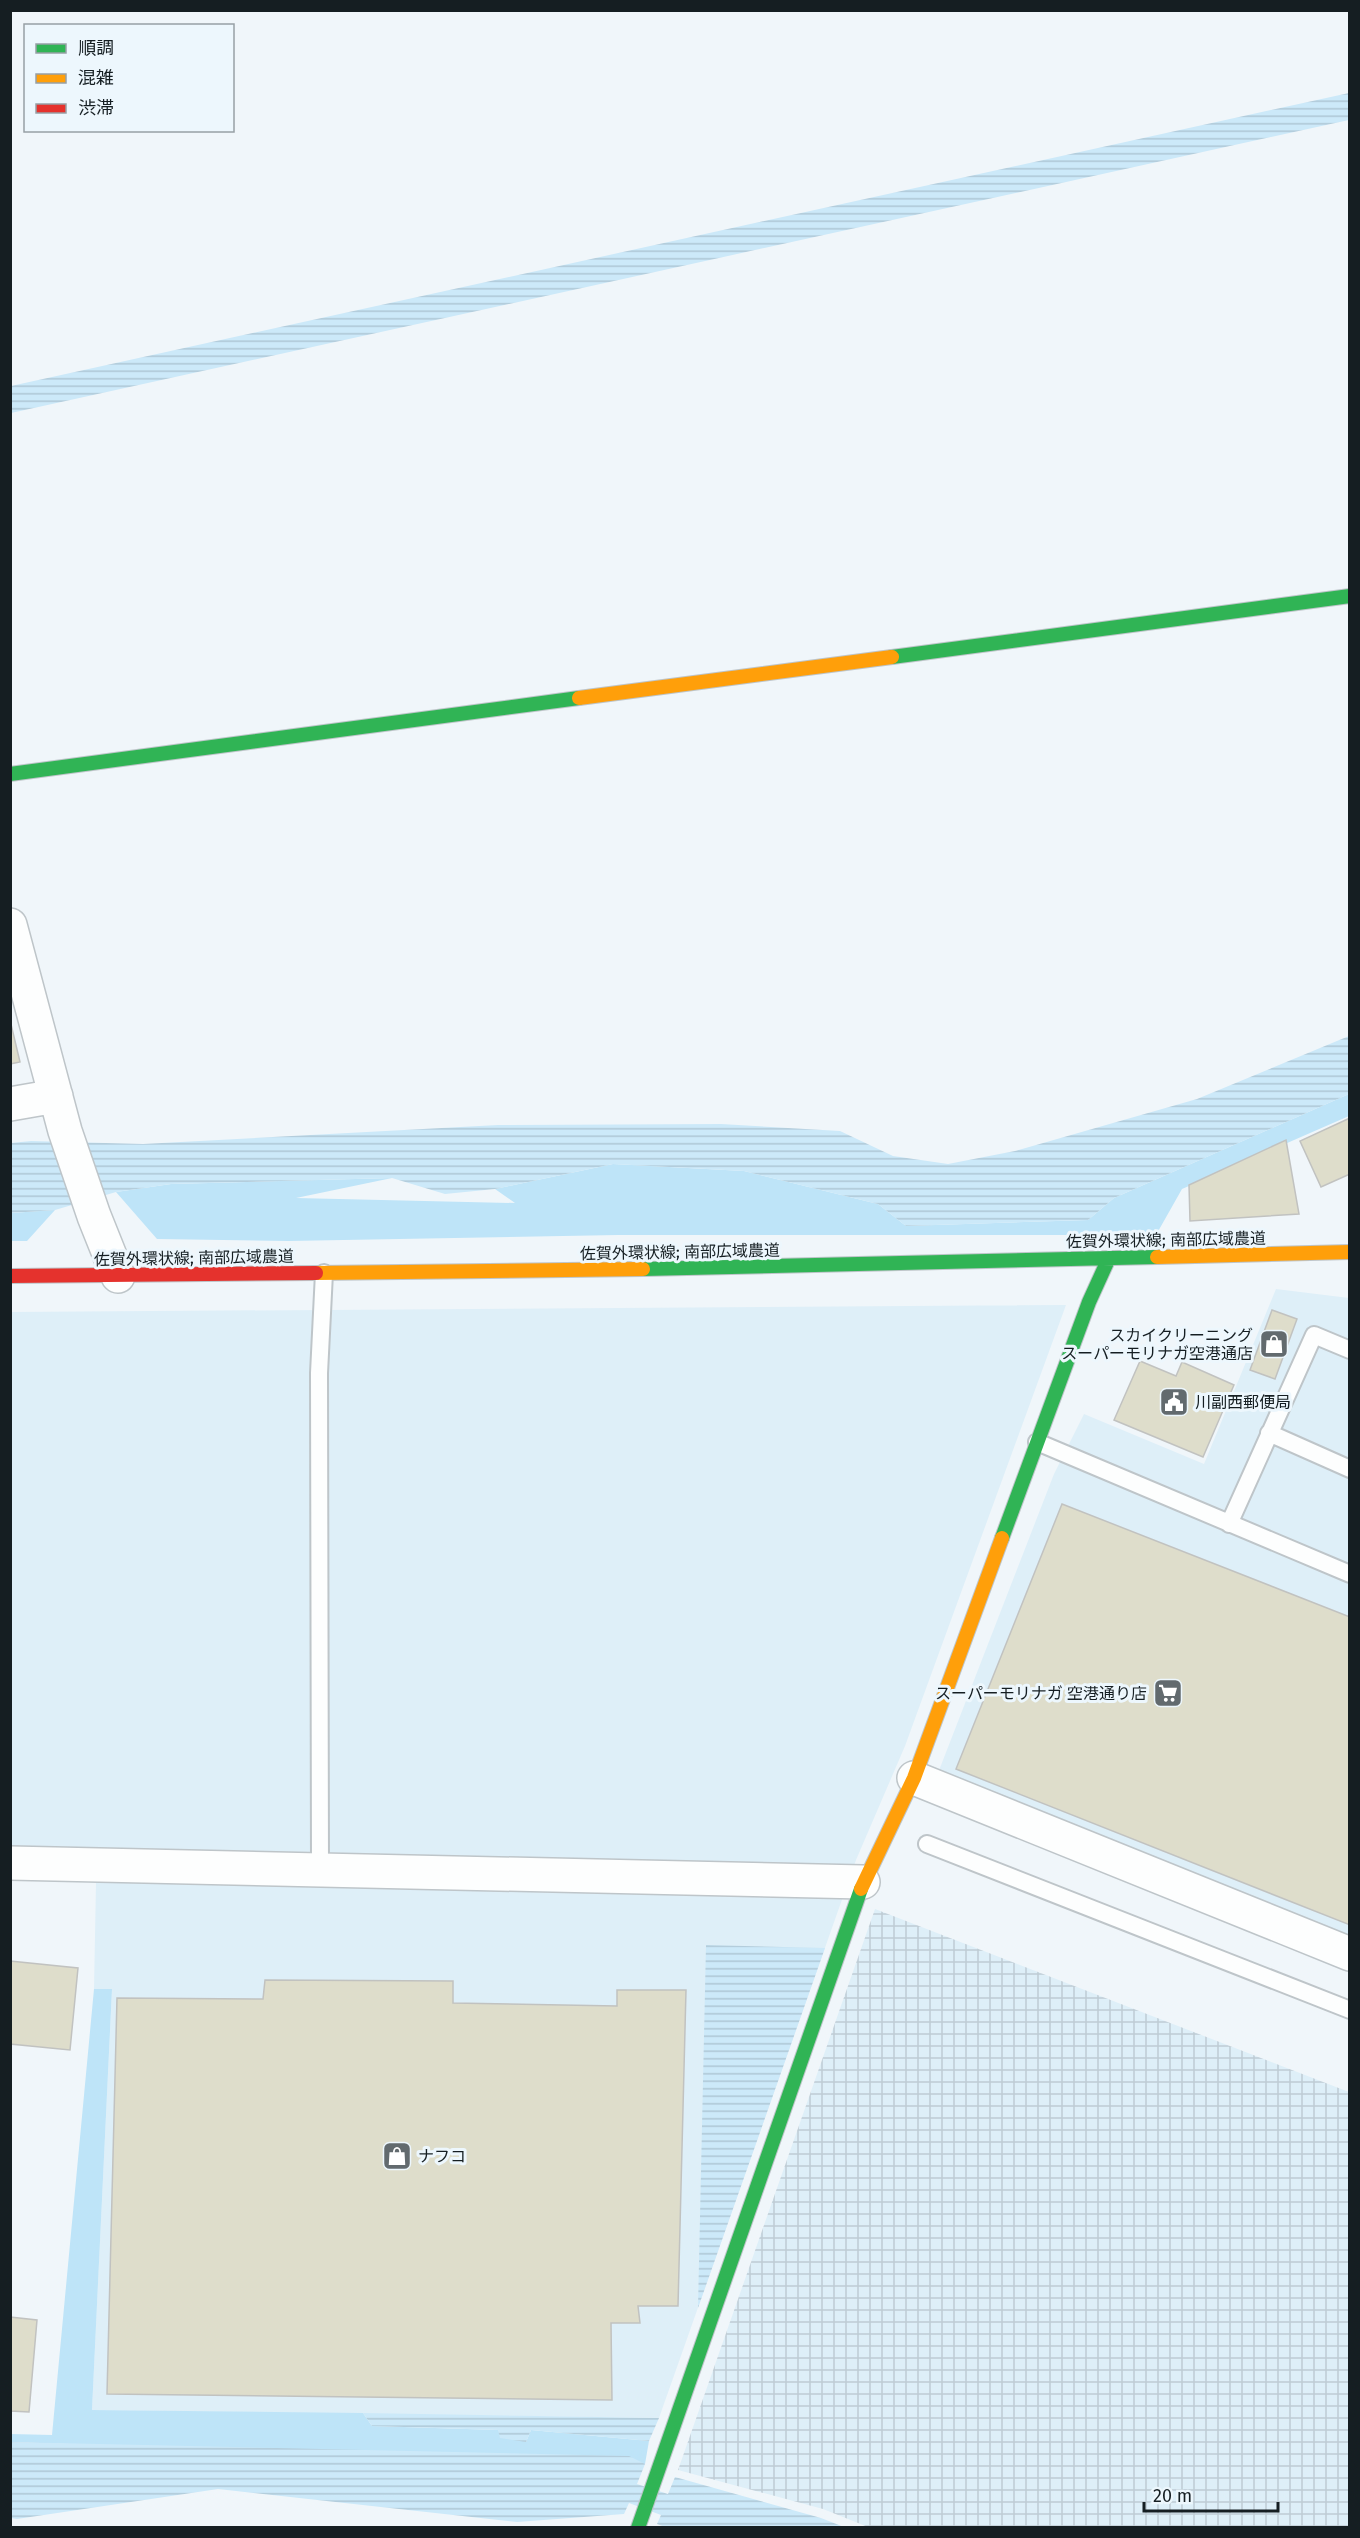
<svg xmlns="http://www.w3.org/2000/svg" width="1360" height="2538" font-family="'Fira Sans','Noto Sans JP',sans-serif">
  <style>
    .built { fill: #deeff8 }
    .industrial { fill: url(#industrial-grid) }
    .green { fill: #bee4f8 }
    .water { fill: url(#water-rules) }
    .building { fill: #deddcb; stroke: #c1c2c0; stroke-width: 1.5 }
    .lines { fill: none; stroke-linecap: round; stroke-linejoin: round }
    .lane-casing { stroke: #bec5c9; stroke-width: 20 }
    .street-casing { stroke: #bec5c9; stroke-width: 36 }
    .fast-casing { stroke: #bec5c9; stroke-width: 16 }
    .slow-casing { stroke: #bec5c9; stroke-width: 16 }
    .jam-casing { stroke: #bec5c9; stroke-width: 16 }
    .lane { stroke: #fdfefe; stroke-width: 16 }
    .street { stroke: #fdfefe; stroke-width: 33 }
    .fast { stroke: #30b455; stroke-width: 14 }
    .slow { stroke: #ff9f0a; stroke-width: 14 }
    .jam { stroke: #e5322d; stroke-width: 14 }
    .labels { text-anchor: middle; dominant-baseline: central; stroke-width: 6; stroke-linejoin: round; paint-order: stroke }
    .street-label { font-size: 16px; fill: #151e22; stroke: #edf7fd }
    .poi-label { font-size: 16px; fill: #151e22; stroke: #edf7fd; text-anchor: end }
  </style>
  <defs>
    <pattern id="industrial-grid" width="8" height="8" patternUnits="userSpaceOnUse" patternTransform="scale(1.5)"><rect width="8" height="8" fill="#deeff8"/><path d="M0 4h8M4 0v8" fill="none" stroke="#beccd4"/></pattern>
    <pattern id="water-rules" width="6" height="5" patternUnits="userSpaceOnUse" patternTransform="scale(1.5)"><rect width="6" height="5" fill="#cce9f9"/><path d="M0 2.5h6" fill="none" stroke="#aec7d5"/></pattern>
  </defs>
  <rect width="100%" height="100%" fill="#f0f6fa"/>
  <path class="built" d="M 1276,1289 L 1349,1298 L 1349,1939 L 938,1773 L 1054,1474 L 1084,1414 L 1204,1464 Z
    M 1066,1305 L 905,1746 L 856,1860 L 659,2418 L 92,2410 L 112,1990 L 94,1989 L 96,1883 L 11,1868 L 10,1312 Z"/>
  <path class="industrial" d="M 875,1909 L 1349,2092 L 1349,2527 L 868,2527 L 823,2509 L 678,2470 Z"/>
  <path class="green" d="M 1349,1094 L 1349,1116 L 1182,1189 L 1156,1235 L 618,1235 L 288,1241 L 157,1239 L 116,1192 L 171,1184 L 392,1178 L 296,1198 L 515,1203 L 495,1189 L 613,1164 L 744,1171 L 878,1204 L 906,1226 L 1088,1220 L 1114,1198 Z
    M 55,1210 L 27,1241 L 11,1241 L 11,1213 Z
    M 94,1989 L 112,1989 L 92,2410 L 363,2413 L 372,2426 L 498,2430 L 526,2442 L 531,2430 L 649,2441 L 645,2464 L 11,2442 L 10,2434 L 52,2435 Z"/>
  <path class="water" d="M 1349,93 L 1349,120 L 11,413 L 11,386 Z
    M 1349,1036 L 1349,1094 L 1114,1198 L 1088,1220 L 906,1226 L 878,1204 L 744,1171 L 613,1164 L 495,1189 L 445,1194 L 392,1178 L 171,1184 L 116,1192 L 55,1210 L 11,1213 L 11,1143 L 31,1141 L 143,1144 L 498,1125 L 721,1124 L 840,1131 L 893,1156 L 948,1164 L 1015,1151 L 1197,1099 Z
    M 706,1945 L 825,1948 L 698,2308 Z
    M 363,2413 L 659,2418 L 649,2441 L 531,2430 L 526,2442 L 500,2438 L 498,2430 L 372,2426 Z
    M 10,2442 L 629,2456 L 645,2464 L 637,2484 L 668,2494 L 675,2477 L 821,2518 L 844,2527 L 665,2527 L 657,2524 L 661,2515 L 629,2503 L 624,2514 L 517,2522 L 218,2489 L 17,2519 L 11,2518 Z"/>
  <path class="building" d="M 10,1020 L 20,1062 L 10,1064 Z
    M 1350,1118 L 1350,1174 L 1321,1187 L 1300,1141 Z
    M 1286,1140 L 1299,1214 L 1190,1221 L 1189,1185 Z
    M 1272,1310 L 1297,1319 L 1275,1379 L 1250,1370 Z
    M 1140,1361 L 1176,1376 L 1182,1362 L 1234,1385 L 1203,1457 L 1114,1420 Z
    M 1062,1504 L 1350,1617 L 1350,1925 L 956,1769 Z
    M 10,1961 L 78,1968 L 70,2050 L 10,2044 Z
    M 265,1980 L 453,1981 L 453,2003 L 617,2006 L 617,1990 L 686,1990 L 678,2306 L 638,2306 L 640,2323 L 611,2323 L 612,2400 L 107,2394 L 117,1998 L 263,1999 Z
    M 10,2317 L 37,2320 L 29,2412 L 10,2411 Z"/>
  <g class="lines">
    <g class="lane-casing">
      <path id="lane" d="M 1269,1433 L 1350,1469
        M 1037,1442 L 1350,1574
        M 1229,1524 L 1314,1335 L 1350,1350
        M 927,1844 L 1350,2010
        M 320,1870 L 319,1373 L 324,1273"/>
    </g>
    <g class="street-casing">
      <path id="street" d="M 10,925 L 65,1131 L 94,1216 L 118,1276
        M 10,1104 L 56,1096
        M 914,1778 L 1350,1954
        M 10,1863 L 863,1882"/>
    </g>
    <g class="fast-casing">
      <path id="fast" d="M 892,657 L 1350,596
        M 10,774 L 579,698
        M 643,1269 L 1157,1257
        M 1002,1538 L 1089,1302 L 1109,1258
        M 638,2528 L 861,1889"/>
    </g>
    <g class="slow-casing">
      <path id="slow" d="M 579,698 L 892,657
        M 1157,1257 L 1350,1252
        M 316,1273 L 643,1269
        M 861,1889 L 914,1778 L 1002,1538"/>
    </g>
    <g class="jam-casing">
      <path id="jam" d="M 10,1276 L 316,1273"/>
    </g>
    <use href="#lane" class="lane"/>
    <use href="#street" class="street"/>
    <use href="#fast" class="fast"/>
    <use href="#slow" class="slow"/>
    <use href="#jam" class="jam"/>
  </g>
  <defs>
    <g id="shop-square" transform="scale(1.5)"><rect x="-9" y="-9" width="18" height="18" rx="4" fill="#626a6e" stroke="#edf7fd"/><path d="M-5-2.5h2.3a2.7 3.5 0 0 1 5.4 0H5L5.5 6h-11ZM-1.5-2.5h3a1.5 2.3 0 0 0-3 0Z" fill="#fff"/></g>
    <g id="civic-square" transform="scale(1.5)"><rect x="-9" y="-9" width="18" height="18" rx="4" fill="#626a6e" stroke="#edf7fd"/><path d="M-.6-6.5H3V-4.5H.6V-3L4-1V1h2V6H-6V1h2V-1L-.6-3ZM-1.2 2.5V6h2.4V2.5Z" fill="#fff"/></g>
    <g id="supermarket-square" transform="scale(1.5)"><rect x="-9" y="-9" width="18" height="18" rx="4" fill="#626a6e" stroke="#edf7fd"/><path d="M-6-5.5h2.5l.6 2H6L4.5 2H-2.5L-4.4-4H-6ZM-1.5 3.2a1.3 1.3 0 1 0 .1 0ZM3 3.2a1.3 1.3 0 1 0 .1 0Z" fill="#fff"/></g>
  </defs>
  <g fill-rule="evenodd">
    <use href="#shop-square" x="1274" y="1344"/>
    <use href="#civic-square" x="1174" y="1402"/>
    <use href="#supermarket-square" x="1168" y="1693"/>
    <use href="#shop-square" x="397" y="2156"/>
  </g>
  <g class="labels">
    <g class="street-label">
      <text transform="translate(1166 1240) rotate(-1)">佐賀外環状線; 南部広域農道</text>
      <text transform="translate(680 1252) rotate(-1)">佐賀外環状線; 南部広域農道</text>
      <text transform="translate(194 1258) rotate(-1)">佐賀外環状線; 南部広域農道</text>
    </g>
    <g class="poi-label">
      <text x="1253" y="1335">スカイクリーニング<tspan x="1253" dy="18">スーパーモリナガ空港通店</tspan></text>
      <text x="1195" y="1402" text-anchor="start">川副西郵便局</text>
      <text x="1147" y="1693">スーパーモリナガ 空港通り店</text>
      <text x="418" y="2156" text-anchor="start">ナフコ</text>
    </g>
  </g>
  <rect width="1360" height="2538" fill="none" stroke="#151e22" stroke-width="24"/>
  <rect x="24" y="24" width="210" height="108" fill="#edf7fd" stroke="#97a0a5" stroke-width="1.5"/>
  <rect x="36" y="44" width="30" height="9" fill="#30b455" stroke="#97a0a5" stroke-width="1.5"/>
  <text x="78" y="54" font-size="18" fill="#151e22">順調</text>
  <rect x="36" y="74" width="30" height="9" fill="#ff9f0a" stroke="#97a0a5" stroke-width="1.5"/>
  <text x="78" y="84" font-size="18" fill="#151e22">混雑</text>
  <rect x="36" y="104" width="30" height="9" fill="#e5322d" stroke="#97a0a5" stroke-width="1.5"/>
  <text x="78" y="114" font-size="18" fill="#151e22">渋滞</text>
  <path d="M1144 2502v9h134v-9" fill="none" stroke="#151e22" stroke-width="3"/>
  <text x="1153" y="2502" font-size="18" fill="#151e22" stroke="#edf7fd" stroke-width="4.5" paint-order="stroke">20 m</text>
</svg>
